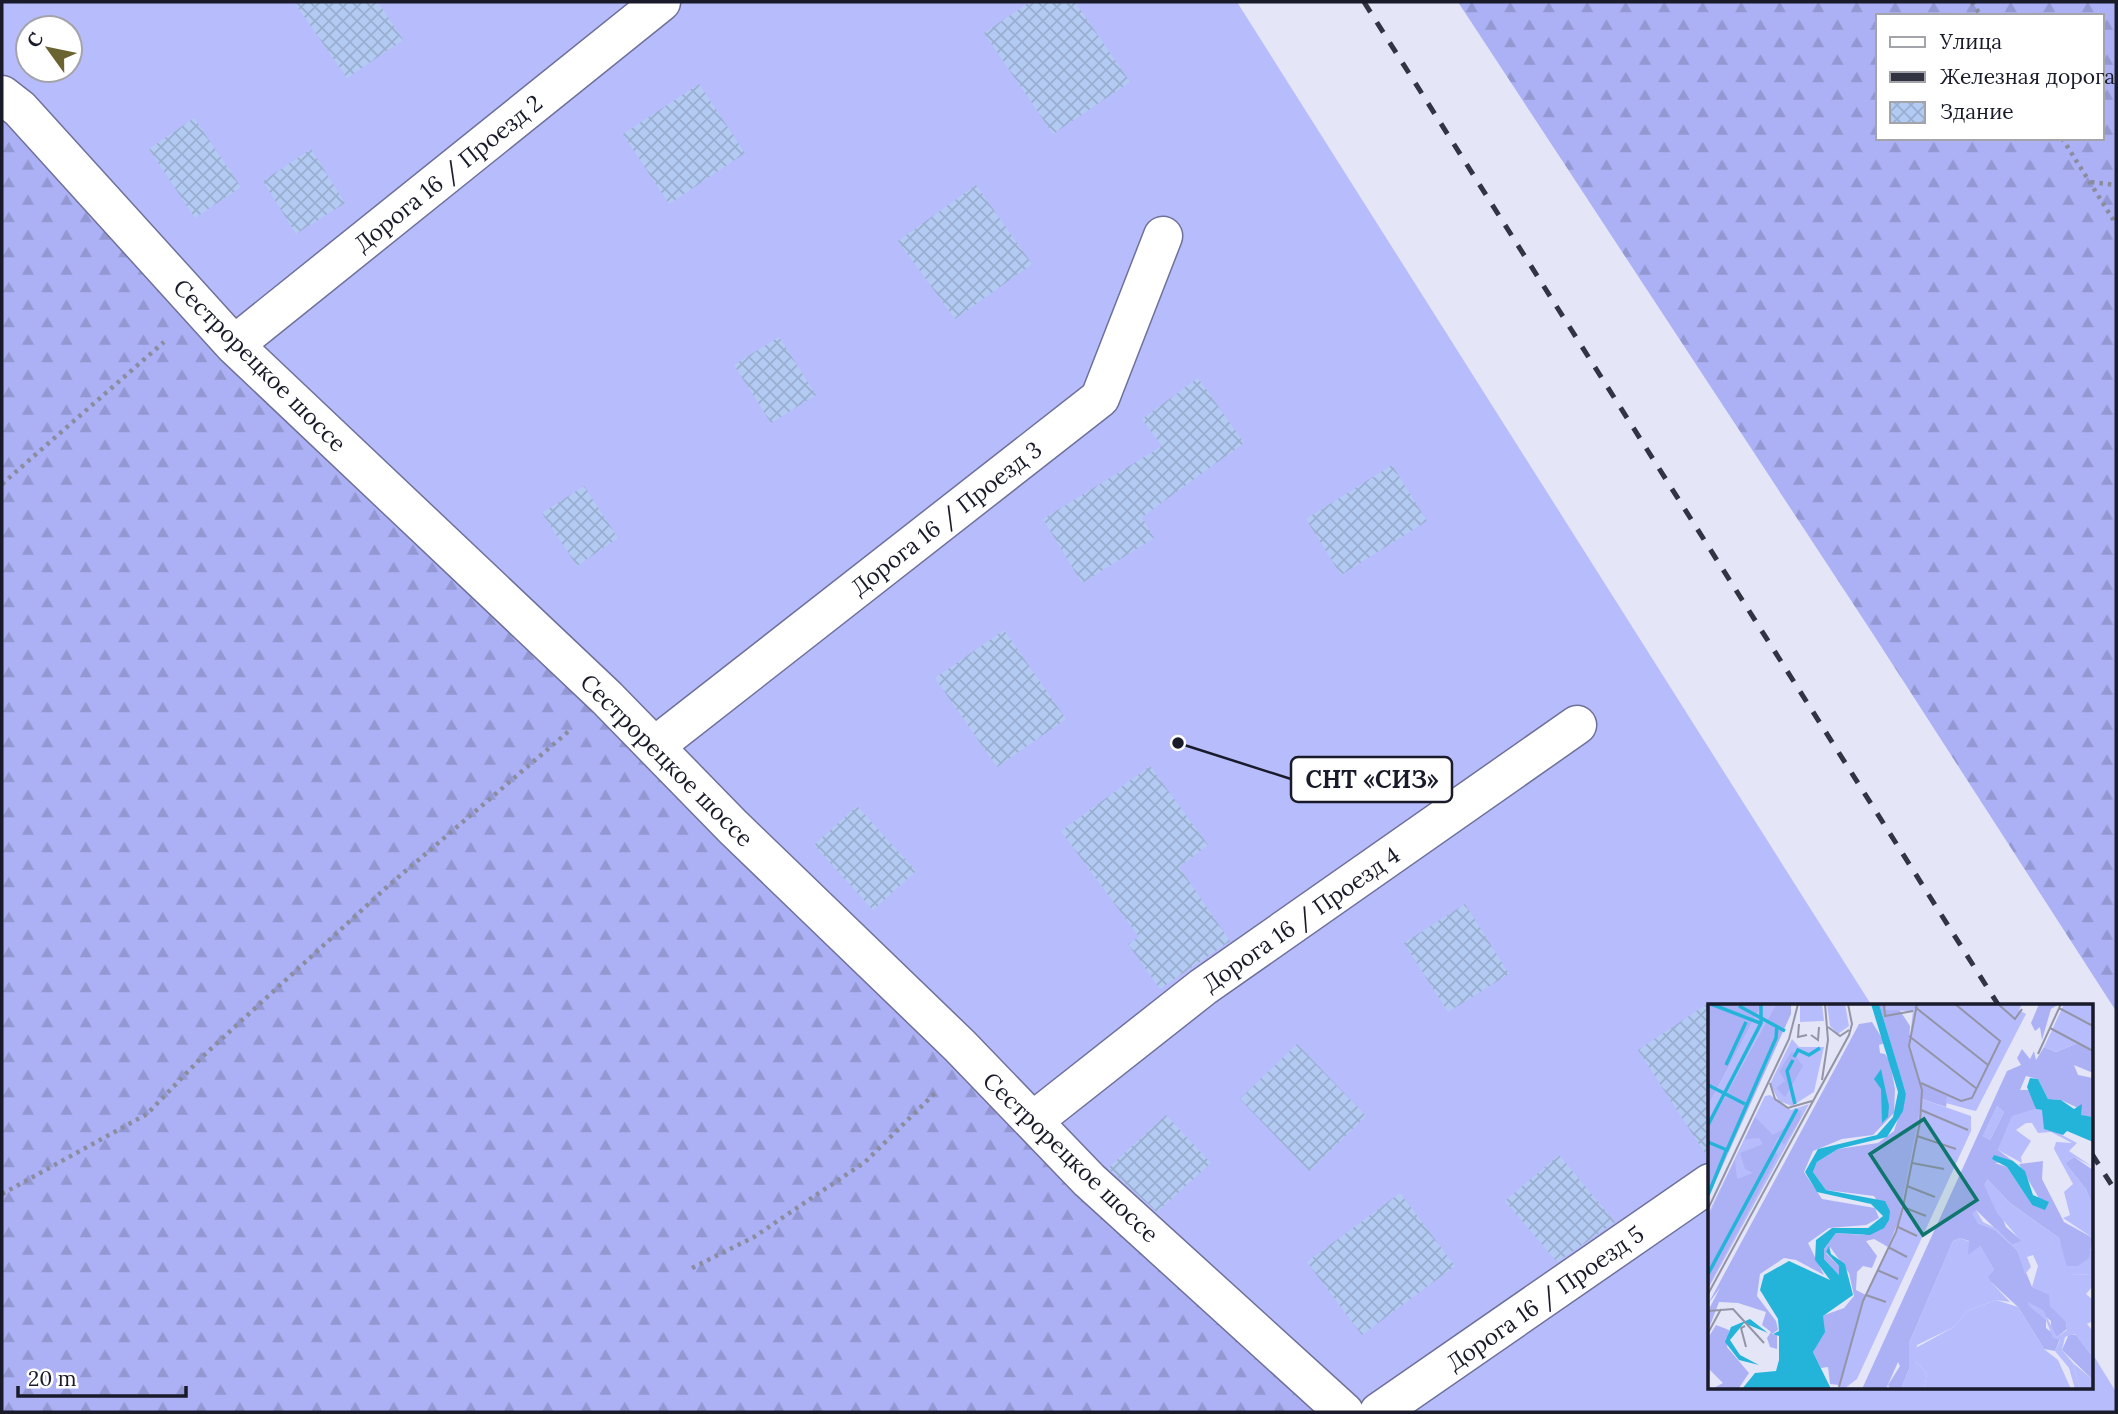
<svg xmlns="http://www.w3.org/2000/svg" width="2118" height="1414" font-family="Lora,serif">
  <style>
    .forest { fill: url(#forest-firs); fill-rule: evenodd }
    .garden { fill: #b7bcfd; fill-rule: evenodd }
    .building { fill: url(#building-cross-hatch) }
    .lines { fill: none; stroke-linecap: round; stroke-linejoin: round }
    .minor-casing { stroke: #6e7199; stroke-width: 41 }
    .path { stroke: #8b8c9d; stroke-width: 4.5; stroke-dasharray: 3.5 5; stroke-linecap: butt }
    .minor { stroke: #fff; stroke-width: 38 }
    .rail { stroke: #323343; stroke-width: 5; stroke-dasharray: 12 12; stroke-linecap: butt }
    .labels { text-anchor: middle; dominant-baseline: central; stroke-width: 5; stroke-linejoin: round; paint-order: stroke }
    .street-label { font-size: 23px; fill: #191a2a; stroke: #fff }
    .inset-river { fill: none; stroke: #24b4d9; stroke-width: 3.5 }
    .inset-road { fill: none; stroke: #9394a6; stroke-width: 2 }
    .view { fill: #0f766e; fill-opacity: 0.15; stroke: #0f766e; stroke-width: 3.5 }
    .inset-edge { fill: none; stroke: #191a2a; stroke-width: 3.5 }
    .leader { fill: none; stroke: #191a2a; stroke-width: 2.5 }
    .callout-dot { fill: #191a2a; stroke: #fff; stroke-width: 2.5 }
    .callout { fill: #fff; stroke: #191a2a; stroke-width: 2.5 }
    .callout-label { font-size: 24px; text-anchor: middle; font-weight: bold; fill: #191a2a }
  </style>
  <defs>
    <pattern id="forest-firs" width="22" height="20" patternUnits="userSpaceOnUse" patternTransform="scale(1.75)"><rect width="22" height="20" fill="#acb1f6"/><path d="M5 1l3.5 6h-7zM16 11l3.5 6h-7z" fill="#9398d3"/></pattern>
    <pattern id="building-cross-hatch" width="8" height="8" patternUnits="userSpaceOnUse" patternTransform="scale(1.75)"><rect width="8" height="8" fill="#b3cbf3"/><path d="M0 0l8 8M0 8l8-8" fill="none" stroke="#99aed0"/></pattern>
  </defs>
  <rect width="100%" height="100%" fill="#e4e6f8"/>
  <path class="forest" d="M 1458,2 L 2116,2 L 2116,1011 L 1873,634 ZM 1878,16 L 2102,16 L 2102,138 L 1878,138 Z
    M 2,95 L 1340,1412 L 2,1412 Z"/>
  <path class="garden" d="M 2,2 L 1237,2 L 1872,1006 L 1710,1006 L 1710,1388 L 2092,1388 L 2092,1353 L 2116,1392 L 2116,1412 L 1340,1412 L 2,95 ZM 28,28 L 70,28 L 70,70 L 28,70 Z"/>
  <path class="building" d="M 294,2 L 378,2 L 403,40 L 347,78 Z
    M 1030,2 L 1075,2 L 1130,82 L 1053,134 L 984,33 Z
    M 699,84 L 745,153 L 669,204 L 623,134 Z
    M 194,118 L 241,187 L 195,218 L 149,149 Z
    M 311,149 L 345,203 L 296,234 L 263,181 Z
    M 976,185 L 1032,264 L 955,319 L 898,241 Z
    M 779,337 L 816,395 L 771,423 L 734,365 Z
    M 1198,378 L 1244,443 L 1142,517 L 1154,538 L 1082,583 L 1043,519 L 1162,446 L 1142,419 Z
    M 1392,465 L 1427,521 L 1341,575 L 1306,519 Z
    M 584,486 L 618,538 L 577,566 L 542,513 Z
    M 1004,630 L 1066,719 L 997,767 L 935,678 Z
    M 1150,766 L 1208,845 L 1179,867 L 1230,941 L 1160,989 L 1128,944 L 1139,937 L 1061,831 Z
    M 857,806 L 916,871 L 873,910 L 814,845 Z
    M 1465,904 L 1509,974 L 1448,1012 L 1404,943 Z
    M 1710,1002 L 1710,1161 L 1638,1050 Z
    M 1297,1044 L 1366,1116 L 1309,1171 L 1240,1099 Z
    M 1166,1115 L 1211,1163 L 1157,1212 L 1108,1168 Z
    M 1559,1155 L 1615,1222 L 1557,1262 L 1505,1201 Z
    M 1400,1193 L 1455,1266 L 1362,1335 L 1307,1262 Z"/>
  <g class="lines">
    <g class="minor-casing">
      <path id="minor" d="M 2,95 L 20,109 L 234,345 L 607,698 L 733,827 L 960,1046 L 1089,1180 L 1344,1412
        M 234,345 L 661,2
        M 655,746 L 1100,398 L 1163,236
        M 1033,1121 L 1203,987 L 1577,725
        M 1379,1412 L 1710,1183"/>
    </g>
    <path class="path" d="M 1972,2 L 1981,16
      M 2062,138 L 2116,224
      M 2091,182 L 2116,185
      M 2,484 L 164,342
      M 2,1194 L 147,1114 L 202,1057 L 388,886 L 569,731
      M 692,1268 L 754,1237 L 865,1162 L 937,1091"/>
    <use href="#minor" class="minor"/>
    <path class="rail" d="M 1364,2 L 1999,1006
      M 2092,1154 L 2116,1192"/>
  </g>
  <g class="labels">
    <g class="street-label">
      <text transform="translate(448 173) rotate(-39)">Дорога 16 / Проезд 2</text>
      <text transform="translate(260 365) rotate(45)">Сестрорецкое шоссе</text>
      <text transform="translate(946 518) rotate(-38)">Дорога 16 / Проезд 3</text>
      <text transform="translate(667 760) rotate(45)">Сестрорецкое шоссе</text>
      <text transform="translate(1301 919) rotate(-35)">Дорога 16 / Проезд 4</text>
      <text transform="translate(1071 1157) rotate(44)">Сестрорецкое шоссе</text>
      <text transform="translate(1545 1298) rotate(-35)">Дорога 16 / Проезд 5</text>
    </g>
  </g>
  <g transform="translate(1708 1004)">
    <rect width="385" height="385" fill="#e4e6f8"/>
    <path d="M 54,0 L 68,0 L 0,123 L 0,102 ZM 92,0 L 114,0 L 116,17 L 92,18 ZM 119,0 L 137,0 L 141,22 L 130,30 L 122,22 ZM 84,35 L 91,43 L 116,43 L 106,88 L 84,102 L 71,97 L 62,80 ZM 62,91 L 83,106 L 101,100 L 0,285 L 0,210 L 57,92 ZM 289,102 L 296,108 L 282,136 L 275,132 ZM 328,105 L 335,106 L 341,124 L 369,139 L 361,147 L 385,163 L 366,153 L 357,159 L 378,185 L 385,203 L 385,234 L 355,214 L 362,211 L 356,188 L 365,180 L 346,145 L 348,138 L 364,139 L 343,128 L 330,129 L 324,119 L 318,119 L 308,126 L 323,137 L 313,153 L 314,159 L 290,146 L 304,111 ZM 252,234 L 272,242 L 286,266 L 283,278 L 302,298 L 288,296 L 259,307 L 246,323 L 209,341 L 207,357 L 219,369 L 216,385 L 193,385 L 201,365 L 201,339 L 245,237 ZM 381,246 L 385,247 L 385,271 L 360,270 L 357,262 L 370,262 ZM 365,359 L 385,376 L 385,385 L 372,385 Z" fill="#b7bcfd"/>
    <path d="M 0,0 L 54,0 L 0,102 ZM 68,0 L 83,0 L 83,10 L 0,194 L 0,123 ZM 171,0 L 178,0 L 178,6 L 191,5 L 202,22 L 201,42 L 240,92 L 238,103 L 214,95 L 194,209 L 180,243 L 166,235 L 158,237 L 169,252 L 164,264 L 155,262 L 149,268 L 148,286 L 158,291 L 131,381 L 122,380 L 120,363 L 113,364 L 105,348 L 116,325 L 114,312 L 136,304 L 146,292 L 141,269 L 122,243 L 118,249 L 131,262 L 131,271 L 116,255 L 116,245 L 128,229 L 156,231 L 181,216 L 166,192 L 118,186 L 105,168 L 109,158 L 130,145 L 170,139 L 186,127 L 198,90 ZM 331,0 L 351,0 L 343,5 L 334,36 L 332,23 L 327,27 L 323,19 ZM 164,18 L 177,39 L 171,41 L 172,49 L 177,50 L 182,58 L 187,85 L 186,109 L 165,131 L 134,135 L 105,147 L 96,168 L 114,195 L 167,204 L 171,214 L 158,221 L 121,224 L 100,239 L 116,271 L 88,256 L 76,254 L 52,270 L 49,292 L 68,317 L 70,326 L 64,330 L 69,331 L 69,345 L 62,343 L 59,334 L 63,328 L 54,321 L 58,308 L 30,299 L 11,298 L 0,327 L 0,307 L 12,284 L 0,300 L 151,20 ZM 372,38 L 385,48 L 385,69 L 366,61 L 370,71 L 385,74 L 385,113 L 373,112 L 370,104 L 353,96 L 340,95 L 330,75 L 318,72 L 312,86 L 324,86 L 328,105 L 304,112 L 290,146 L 305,157 L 287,159 L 299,163 L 324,201 L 332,196 L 311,160 L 335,157 L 334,175 L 356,218 L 385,234 L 381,254 L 370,262 L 357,262 L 351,234 L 302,199 L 279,175 L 298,223 L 314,237 L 304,241 L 268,206 L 270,219 L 287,226 L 309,246 L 324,283 L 341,290 L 358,318 L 359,325 L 349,333 L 343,327 L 343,317 L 321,299 L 338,316 L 338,324 L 352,335 L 347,347 L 336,345 L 310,303 L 283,278 L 280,273 L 286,266 L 272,242 L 260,251 L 261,237 L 252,234 L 245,237 L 201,339 L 201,365 L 193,385 L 182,385 L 180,381 L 192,362 L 190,358 L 178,385 L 154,385 L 299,67 L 313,61 L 309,54 L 314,45 L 322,55 L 326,47 L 328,56 L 336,43 L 348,48 ZM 289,102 L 296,108 L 282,136 L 275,132 ZM 84,47 L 95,62 L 77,93 L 68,84 L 77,77 L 71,67 ZM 85,107 L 93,107 L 92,115 L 76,141 L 70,133 L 64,145 L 70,151 L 0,283 L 0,213 L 27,156 L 29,175 L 45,169 L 37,165 L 32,149 L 55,140 L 51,134 L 37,135 L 47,113 L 65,131 L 77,124 ZM 366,153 L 385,166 L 385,203 L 378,185 L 357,159 ZM 8,321 L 21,326 L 19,343 L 41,369 L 31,384 L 4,385 L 15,379 L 0,364 L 0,334 ZM 361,330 L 368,331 L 385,353 L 385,376 L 354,346 Z" fill="#acb1f6" fill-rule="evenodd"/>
    <path d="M 279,175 L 302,199 L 351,234 L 361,270 L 385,271 L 385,282 L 378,290 L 385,296 L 385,317 L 379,320 L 385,327 L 385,353 L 367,330 L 357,333 L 354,346 L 365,359 L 372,385 L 367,385 L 361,364 L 347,347 L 352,336 L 345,334 L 338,316 L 321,302 L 320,298 L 335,306 L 349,333 L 359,326 L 358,318 L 342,302 L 341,291 L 324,283 L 330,262 L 325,251 L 319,253 L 323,263 L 317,270 L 309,246 L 287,226 L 270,219 L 264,210 L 268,206 L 275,218 L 289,225 L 304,241 L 313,237 L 289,209 L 276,181 ZM 288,296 L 310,303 L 336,345 L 350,356 L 363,385 L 216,385 L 219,369 L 207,357 L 204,346 L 246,323 L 259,307 Z" fill="#b7bcfd"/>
    <path d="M 178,0 L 314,0 L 311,6 L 318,10 L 268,107 L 263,106 L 238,99 L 239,92 L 213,79 L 201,42 L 205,7 L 177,6 ZM 356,0 L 385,0 L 385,48 L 372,38 L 348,48 L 336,43 ZM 214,95 L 263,112 L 263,127 L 149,375 L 136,385 L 131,383 L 155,297 L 188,228 Z" fill="#b7bcfd"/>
    <path d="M 163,0 L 171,0 L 191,66 L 198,90 L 195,107 L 179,133 L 130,145 L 109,158 L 105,168 L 118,186 L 177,197 L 182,207 L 181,216 L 176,224 L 162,231 L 128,229 L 116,245 L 116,255 L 131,271 L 131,262 L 118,248 L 121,242 L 123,250 L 137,260 L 145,291 L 115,312 L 117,328 L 105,348 L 123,385 L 34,385 L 47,369 L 68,367 L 71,356 L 71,332 L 65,330 L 71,327 L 70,315 L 52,286 L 56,271 L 81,257 L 122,276 L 107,256 L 108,236 L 124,224 L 160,224 L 175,212 L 163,200 L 109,188 L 97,168 L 110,145 L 169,131 L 185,113 L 190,88 ZM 173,65 L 181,102 L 180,113 L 174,119 L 173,85 L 166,75 ZM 322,74 L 330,75 L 340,95 L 353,96 L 366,105 L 374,100 L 373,111 L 385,113 L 385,138 L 359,127 L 355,131 L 336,125 L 334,106 L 328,105 L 319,83 ZM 286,151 L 305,157 L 317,167 L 325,191 L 341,198 L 337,206 L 324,201 L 299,163 L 284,155 ZM 42,315 L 60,329 L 36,319 L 22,336 L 32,351 L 51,361 L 31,356 L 17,338 L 23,323 Z" fill="#24b4d9"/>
    <path class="inset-river" d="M 3,0 L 52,19M 31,2 L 77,27M 86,53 L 90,46 L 101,51 L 112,44M 85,56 L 79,67 L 87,100M 18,61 L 38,18M 0,81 L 37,100M 0,121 L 53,19 L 53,0M 0,138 L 19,146 L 68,34 L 69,21M 0,191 L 18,147M 0,270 L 89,105"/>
    <path class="inset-road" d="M 176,0 L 177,12 L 205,7M 290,0 L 307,15 L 314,5M 207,3 L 280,61M 351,4 L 385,22M 91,20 L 90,33 L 99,31M 120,23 L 132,32 L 141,26M 342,24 L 385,47M 103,31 L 110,36 L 111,23M 201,32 L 269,85M 330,50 L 353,0M 114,76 L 120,36 L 117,0M 62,79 L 67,95 L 80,104 L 104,97M 213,79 L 253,97 L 264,94 L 292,37 L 247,0M 213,106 L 260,126M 209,132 L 248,145M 204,159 L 236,165M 199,182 L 227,193M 195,203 L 218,212M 0,205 L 81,35 L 90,0M 190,223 L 209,232M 180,243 L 199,253M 169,266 L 190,275M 0,290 L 141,31 L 144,20 L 140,0M 158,291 L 178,298M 0,307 L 25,305 L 56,339M 37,322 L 33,324 L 38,343M 0,329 L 13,305M 131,383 L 155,297 L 188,228 L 195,203 L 212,118 L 214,86 L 201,42 L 209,0"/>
    <path class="view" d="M 216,115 L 269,196 L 215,231 L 162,150 Z"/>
    <rect width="385" height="385" class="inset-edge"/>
  </g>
  <path class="leader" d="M1178 743L1291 779"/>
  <circle class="callout-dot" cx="1178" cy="743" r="7"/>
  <rect class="callout" x="1291" y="757" width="161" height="45" rx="7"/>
  <g class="callout-label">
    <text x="1372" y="788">СНТ «СИЗ»</text>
  </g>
  <rect width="2118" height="1414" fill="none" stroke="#191a2a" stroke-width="7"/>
  <rect x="1876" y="14" width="228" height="126" fill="#ffffff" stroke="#a3a3aa" stroke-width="2"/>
  <rect x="1890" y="37" width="35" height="10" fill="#ffffff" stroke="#a3a3aa" stroke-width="2"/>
  <text x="1940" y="49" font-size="21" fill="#191a2a">Улица</text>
  <rect x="1890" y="72" width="35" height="10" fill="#323343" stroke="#a3a3aa" stroke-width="2"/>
  <text x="1940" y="84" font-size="21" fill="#191a2a">Железная дорога</text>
  <rect x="1890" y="102" width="35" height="21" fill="url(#building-cross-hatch)" stroke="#a3a3aa" stroke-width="2"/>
  <text x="1940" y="119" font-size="21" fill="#191a2a">Здание</text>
  <g transform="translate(49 49) rotate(303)"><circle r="33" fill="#ffffff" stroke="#a3a3aa" stroke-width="2"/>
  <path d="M0-5L12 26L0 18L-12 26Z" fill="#6b6330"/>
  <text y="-10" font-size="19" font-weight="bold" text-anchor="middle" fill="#191a2a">С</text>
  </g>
  <path d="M18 1386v10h168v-10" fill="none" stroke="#191a2a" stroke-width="3.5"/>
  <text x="28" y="1386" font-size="21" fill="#191a2a" stroke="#ffffff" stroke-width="5" paint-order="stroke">20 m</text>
</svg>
